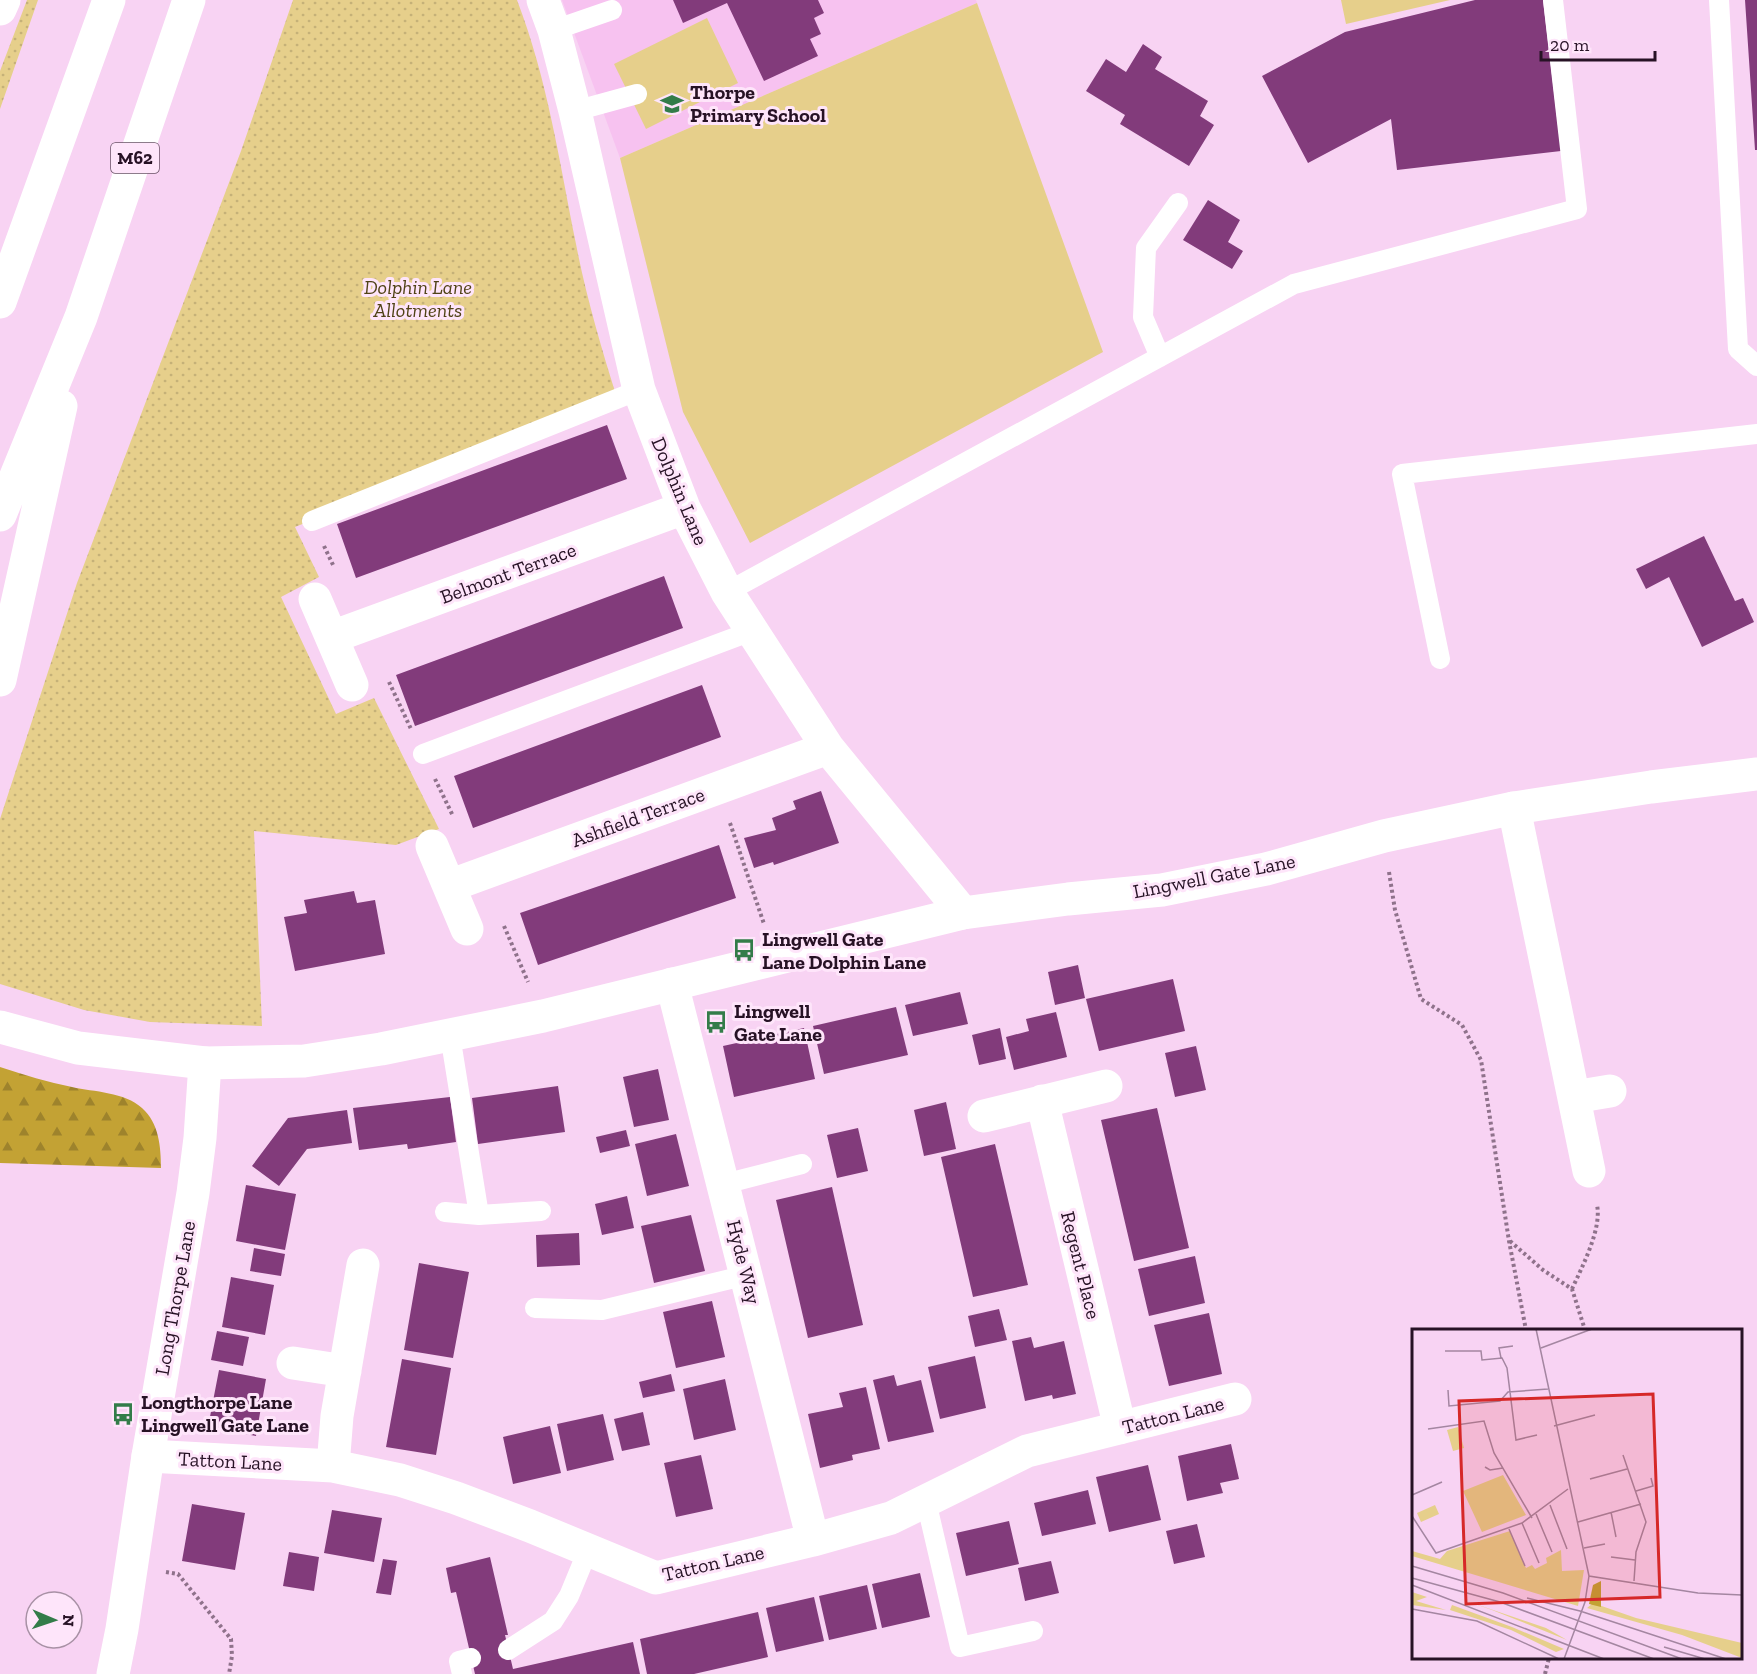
<svg xmlns="http://www.w3.org/2000/svg" width="1757" height="1674" font-family="'Zilla Slab',serif">
  <style>
    .built { fill: #f7c2f0 }
    .grass { fill: url(#grass-dots) }
    .forest { fill: url(#forest-firs) }
    .park { fill: #e6cf8b }
    .building { fill: #823b7b }
    .lines { fill: none; stroke-linecap: round; stroke-linejoin: round }
    .path { stroke: #8f728b; stroke-width: 4; stroke-dasharray: 3 3; stroke-linecap: butt }
    .service { stroke: #fff; stroke-width: 20 }
    .minor { stroke: #fff; stroke-width: 33 }
    .tertiary { stroke: #fff; stroke-width: 33 }
    .secondary { stroke: #fff; stroke-width: 33 }
    .motorway { stroke: #fff; stroke-width: 33 }
    .labels { text-anchor: middle; dominant-baseline: central; stroke-width: 6; stroke-linejoin: round; paint-order: stroke }
    .shield { fill: #fee5fa; stroke: #685165; stroke-width: 1.5 }
    .shield-label { font-size: 18px; font-weight: bold; fill: #271225 }
    .poi-label { font-size: 20px; font-weight: bold; fill: #271225; stroke: #fee5fa; text-anchor: start }
    .park-label { font-size: 20px; font-style: italic; fill: #504216; stroke: #fee5fa }
    .street-label { font-size: 20px; fill: #271225; stroke: #fee5fa }
    .inset-road { fill: none; stroke: #a486a1; stroke-width: 1.5 }
    .view { fill: #d62828; fill-opacity: 0.15; stroke: #d62828; stroke-width: 3 }
    .inset-edge { fill: none; stroke: #271225; stroke-width: 3 }
  </style>
  <defs>
    <pattern id="grass-dots" width="8" height="8" patternUnits="userSpaceOnUse" patternTransform="scale(1.5)"><rect width="8" height="8" fill="#e6cf8b"/><path d="M2 2h.1M6 6h.1" fill="none" stroke="#c5b178" stroke-width="1.8" stroke-linecap="round"/></pattern>
    <pattern id="forest-firs" width="22" height="20" patternUnits="userSpaceOnUse" patternTransform="scale(1.5)"><rect width="22" height="20" fill="#c3a234"/><path d="M5 1l3.5 6h-7zM16 11l3.5 6h-7z" fill="#9e832c"/></pattern>
  </defs>
  <rect width="100%" height="100%" fill="#f8d3f3"/>
  <path class="built" d="M 562,0 L 976,0 L 977,3 L 620,158 Z"/>
  <path class="grass" d="M 27,0 L 38,0 L 0,109 L 0,71 Z
    M 293,0 L 517,0 C 548,81 559,160 576,244 C 586,296 601,347 617,398 L 295,527 L 319,577 L 281,597 L 336,714 L 374,698 L 439,829 L 396,845 L 254,831 L 262,1026 L 150,1022 L 84,1010 L 0,984 L 0,819 L 77,583 L 241,151 Z"/>
  <path class="forest" d="M 0,1067 C 24,1075 48,1082 72,1087 C 94,1092 125,1092 142,1108 C 159,1123 161,1147 161,1168 L 0,1163 Z"/>
  <path class="park" d="M 1341,0 L 1450,0 L 1346,24 Z
    M 977,3 L 1103,352 L 750,543 L 683,412 L 620,158 Z
    M 707,18 L 738,83 L 646,129 L 614,64 Z"/>
  <path class="building" d="M 673,0 L 818,0 L 824,13 L 814,18 L 821,34 L 810,39 L 818,56 L 764,81 L 727,3 L 683,23 Z
    M 1475,0 L 1543,0 L 1561,151 L 1397,170 L 1391,119 L 1308,163 L 1262,76 L 1345,32 Z
    M 1745,0 L 1757,0 L 1757,150 L 1755,150 Z
    M 1143,44 L 1162,57 L 1155,69 L 1208,101 L 1200,116 L 1214,125 L 1189,166 L 1120,124 L 1125,115 L 1086,91 L 1106,59 L 1126,72 Z
    M 1208,200 L 1240,220 L 1228,242 L 1243,251 L 1232,269 L 1183,240 Z
    M 607,425 L 627,479 L 356,578 L 337,524 Z
    M 1704,536 L 1735,601 L 1743,598 L 1754,622 L 1702,647 L 1669,577 L 1646,589 L 1636,569 Z
    M 664,576 L 683,628 L 415,726 L 396,675 Z
    M 702,685 L 721,737 L 473,828 L 454,776 Z
    M 821,791 L 839,843 L 774,865 L 773,862 L 754,868 L 744,838 L 776,830 L 772,818 L 796,809 L 793,801 Z
    M 719,845 L 736,898 L 538,965 L 520,913 Z
    M 354,891 L 357,903 L 375,900 L 385,954 L 295,971 L 284,917 L 307,913 L 304,900 Z
    M 1078,965 L 1085,998 L 1055,1005 L 1048,972 Z
    M 1173,979 L 1185,1031 L 1099,1051 L 1086,999 Z
    M 960,992 L 968,1024 L 913,1036 L 905,1005 Z
    M 896,1007 L 908,1055 L 824,1074 L 813,1026 Z
    M 1056,1012 L 1067,1057 L 1014,1070 L 1006,1037 L 1029,1031 L 1026,1019 Z
    M 804,1028 L 815,1079 L 734,1097 L 723,1046 Z
    M 1000,1028 L 1006,1059 L 979,1065 L 972,1035 Z
    M 1196,1046 L 1206,1090 L 1175,1097 L 1165,1053 Z
    M 658,1069 L 669,1120 L 634,1127 L 623,1077 Z
    M 558,1086 L 565,1132 L 478,1144 L 472,1098 Z
    M 450,1097 L 456,1142 L 408,1149 L 407,1144 L 359,1150 L 353,1108 Z
    M 946,1102 L 956,1149 L 924,1156 L 914,1110 Z
    M 1157,1108 L 1189,1248 L 1134,1261 L 1101,1120 Z
    M 347,1110 L 352,1143 L 307,1149 L 279,1186 L 252,1166 L 288,1118 Z
    M 858,1128 L 868,1171 L 837,1178 L 827,1135 Z
    M 626,1130 L 630,1146 L 600,1153 L 596,1137 Z
    M 676,1134 L 689,1186 L 647,1196 L 635,1144 Z
    M 995,1144 L 1028,1285 L 973,1297 L 941,1157 Z
    M 246,1185 L 296,1194 L 285,1250 L 236,1241 Z
    M 832,1187 L 863,1325 L 808,1338 L 776,1200 Z
    M 627,1196 L 634,1228 L 602,1235 L 595,1204 Z
    M 691,1215 L 705,1271 L 654,1283 L 641,1226 Z
    M 579,1233 L 580,1265 L 537,1267 L 536,1235 Z
    M 254,1248 L 285,1254 L 281,1276 L 250,1271 Z
    M 1195,1256 L 1205,1303 L 1149,1316 L 1138,1269 Z
    M 419,1263 L 469,1272 L 453,1358 L 404,1350 Z
    M 231,1277 L 274,1285 L 265,1335 L 222,1327 Z
    M 712,1301 L 725,1357 L 676,1368 L 663,1312 Z
    M 999,1309 L 1007,1340 L 975,1347 L 968,1316 Z
    M 1209,1313 L 1222,1374 L 1169,1386 L 1154,1325 Z
    M 217,1331 L 249,1337 L 243,1366 L 211,1360 Z
    M 1031,1337 L 1034,1348 L 1064,1341 L 1076,1394 L 1053,1399 L 1052,1395 L 1025,1401 L 1012,1341 Z
    M 975,1356 L 986,1408 L 940,1419 L 928,1367 Z
    M 402,1359 L 451,1368 L 436,1455 L 386,1447 Z
    M 219,1370 L 266,1379 L 256,1436 L 208,1427 Z
    M 671,1374 L 675,1391 L 643,1398 L 639,1382 Z
    M 894,1375 L 897,1386 L 921,1380 L 934,1432 L 888,1442 L 873,1380 Z
    M 725,1379 L 736,1430 L 694,1440 L 683,1389 Z
    M 866,1387 L 880,1449 L 852,1455 L 853,1460 L 820,1468 L 808,1414 L 843,1407 L 839,1393 Z
    M 643,1412 L 650,1445 L 622,1451 L 614,1419 Z
    M 603,1414 L 614,1460 L 567,1471 L 557,1424 Z
    M 550,1426 L 561,1473 L 513,1484 L 503,1437 Z
    M 1231,1444 L 1239,1479 L 1220,1483 L 1223,1493 L 1187,1501 L 1178,1456 Z
    M 701,1455 L 713,1509 L 676,1517 L 664,1463 Z
    M 1148,1465 L 1161,1520 L 1109,1532 L 1096,1477 Z
    M 1088,1490 L 1096,1524 L 1042,1536 L 1034,1503 Z
    M 192,1504 L 245,1513 L 235,1570 L 182,1561 Z
    M 332,1510 L 382,1518 L 374,1562 L 324,1553 Z
    M 1009,1521 L 1019,1564 L 966,1576 L 956,1533 Z
    M 1197,1524 L 1205,1557 L 1174,1564 L 1166,1531 Z
    M 289,1552 L 319,1557 L 314,1591 L 283,1586 Z
    M 490,1557 L 508,1635 L 505,1635 L 513,1669 L 633,1642 L 640,1674 L 475,1674 L 456,1592 L 451,1593 L 446,1568 Z
    M 383,1559 L 397,1561 L 391,1595 L 376,1593 Z
    M 1051,1561 L 1059,1593 L 1025,1601 L 1018,1568 Z
    M 920,1573 L 930,1617 L 882,1628 L 872,1584 Z
    M 867,1585 L 877,1629 L 829,1640 L 819,1596 Z
    M 814,1597 L 824,1641 L 776,1652 L 766,1608 Z
    M 758,1612 L 768,1657 L 694,1674 L 647,1674 L 640,1639 Z"/>
  <g class="lines">
    <path class="path" d="M 324,546 L 334,567
      M 389,682 L 411,729
      M 435,779 L 453,816
      M 730,823 L 764,924
      M 1389,872 L 1395,910 L 1421,999 L 1462,1025 L 1481,1060 L 1509,1241 L 1526,1330
      M 504,926 L 528,982
      M 1510,1241 L 1543,1270 L 1572,1289 L 1585,1330
      M 1572,1289 C 1582,1267 1602,1229 1597,1205
      M 166,1572 L 178,1574 L 231,1639 L 232,1656 L 229,1674
      M 1545,1674 L 1549,1658"/>
    <path class="service" d="M 1719,0 L 1738,349 L 1757,366
      M 554,30 L 612,10
      M 575,111 L 637,94
      M 1160,357 L 1143,317 L 1146,248 L 1178,203
      M 312,521 L 639,390
      M 727,592 L 1294,284 L 1577,209 L 1553,0
      M 1440,659 L 1402,474 L 1757,434
      M 423,754 L 752,631
      M 450,1035 L 479,1215
      M 724,1184 L 802,1164
      M 445,1212 L 479,1215 L 541,1211
      M 535,1308 L 602,1310 L 747,1275
      M 926,1501 L 960,1647 L 1033,1631
      M 508,1650 L 553,1621 L 569,1596 L 588,1550
      M 462,1674 L 459,1661 L 471,1658"/>
    <path class="minor" d="M 543,0 L 554,30 L 575,111 L 639,390 L 684,508 L 727,592 L 828,748 L 963,913
      M 315,599 L 352,685
      M 332,637 L 684,508
      M 1514,808 L 1589,1171
      M 432,846 L 467,929
      M 449,886 L 828,748
      M 672,984 L 813,1540
      M 1574,1097 L 1610,1091
      M 1042,1101 L 1120,1428
      M 984,1116 L 1106,1086
      M 293,1363 L 345,1371
      M 148,1456 L 333,1466 L 400,1480 L 456,1498 L 530,1526 L 656,1578 L 813,1540 L 891,1518 L 1027,1451 L 1235,1399
      M 333,1466 L 337,1416 L 363,1265"/>
    <path class="tertiary" d="M 0,1027 L 78,1048 L 205,1063"/>
    <path class="secondary" d="M 113,1674 L 122,1629 L 148,1456 L 193,1193 L 200,1138 L 205,1063 L 304,1061 L 381,1049 L 543,1016 L 963,913 L 1068,899 L 1162,890 L 1266,869 L 1384,836 L 1514,808 L 1651,787 L 1757,774"/>
    <path class="motorway" d="M 0,9 L 4,0
      M 0,302 L 109,0
      M 0,515 L 81,317 L 189,0
      M 0,680 L 61,406"/>
  </g>
  <defs>
    <g id="school-bare" transform="scale(1.8)"><path d="M0-5L7-2L0 1L-7-2ZM-4 1L0 2.5L4 1V4Q0 6-4 4Z" fill="#337c49" stroke="#fee5fa" stroke-width="2.5" paint-order="stroke"/></g>
    <g id="bus-bare" transform="scale(1.8)"><path d="M-5-6H5V4H4V6H2V4H-2V6H-4V4H-5ZM-3.5-4V0h7V-4ZM-3.5 1.2v1.5H-2V1.2ZM2 1.2v1.5H3.5V1.2Z" fill="#337c49" stroke="#fee5fa" stroke-width="2.5" paint-order="stroke"/></g>
  </defs>
  <g fill-rule="evenodd">
    <use href="#school-bare" x="672" y="104"/>
    <use href="#bus-bare" x="744" y="950"/>
    <use href="#bus-bare" x="716" y="1022"/>
    <use href="#bus-bare" x="123" y="1414"/>
  </g>
  <g class="labels">
    <rect class="shield" x="111" y="143" width="48" height="30" rx="4.5"/>
    <g class="shield-label">
      <text x="135" y="158">M62</text>
    </g>
    <g class="poi-label">
      <text x="690" y="92">Thorpe<tspan x="690" dy="23">Primary School</tspan></text>
      <text x="762" y="939">Lingwell Gate<tspan x="762" dy="23">Lane Dolphin Lane</tspan></text>
      <text x="734" y="1011">Lingwell<tspan x="734" dy="23">Gate Lane</tspan></text>
      <text x="141" y="1402">Longthorpe Lane<tspan x="141" dy="23">Lingwell Gate Lane</tspan></text>
    </g>
    <g class="park-label">
      <text x="418" y="287">Dolphin Lane<tspan x="418" dy="23">Allotments</tspan></text>
    </g>
    <g class="street-label">
      <text transform="translate(680 491) rotate(67)">Dolphin Lane</text>
      <text transform="translate(508 573) rotate(-20)">Belmont Terrace</text>
      <text transform="translate(638 817) rotate(-20)">Ashfield Terrace</text>
      <text transform="translate(1214 876) rotate(-11)">Lingwell Gate Lane</text>
      <text transform="translate(744 1262) rotate(76)">Hyde Way</text>
      <text transform="translate(1081 1265) rotate(76)">Regent Place</text>
      <text transform="translate(175 1298) rotate(-80)">Long Thorpe Lane</text>
      <text transform="translate(1173 1415) rotate(-14)">Tatton Lane</text>
      <text transform="translate(230 1461) rotate(3)">Tatton Lane</text>
      <text transform="translate(713 1563) rotate(-13)">Tatton Lane</text>
    </g>
  </g>
  <g transform="translate(1412 1329)">
    <rect width="330" height="330" fill="#f8d3f3"/>
    <path d="M 98,202 L 114,239 L 120,236 L 123,240 L 135,234 L 134,229 L 149,221 L 150,242 L 172,241 L 166,277 L 0,227 L 0,222 L 28,230 L 35,222 ZM 0,263 L 15,268 L 4,272 L 34,281 L 0,276 ZM 43,268 L 134,299 L 155,311 L 80,281 ZM 181,274 L 224,289 L 330,314 L 330,329 L 270,306 L 175,279 ZM 40,276 L 100,298 L 152,320 L 144,323 L 99,301 L 38,281 Z" fill="#e6cf8b"/>
    <path d="M 189,252 L 189,278 L 177,275 L 181,256 Z" fill="#c3a234"/>
    <path d="M 46,98 L 52,119 L 41,122 L 35,101 ZM 91,146 L 114,186 L 70,203 L 51,162 ZM 23,176 L 27,185 L 9,193 L 5,184 Z" fill="#e6cf8b"/>
    <path class="inset-road" d="M 124,0 L 177,247 L 286,264 L 330,266M 129,19 L 180,0M 33,22 L 69,22 L 70,31 L 90,29 L 95,39 L 104,111 L 125,106M 89,29 L 87,19 L 101,17M 36,61 L 37,77 L 88,72 L 96,63 L 136,60M 142,97 L 183,86M 16,100 L 72,92 L 82,124 L 120,189M 211,126 L 234,193 L 224,223 L 222,252M 73,138 L 78,141 L 91,139M 178,150 L 215,140M 224,162 L 241,157 L 239,149M 0,166 L 30,153M 138,176 L 155,220M 199,183 L 204,208M 124,185 L 140,223M 0,187 L 24,224 L 110,194 L 156,160M 166,193 L 229,175M 110,194 L 127,234M 97,200 L 113,237M 172,219 L 193,215M 199,228 L 223,231M 0,237 L 91,264 L 270,330M 0,249 L 88,273 L 242,330M 0,256 L 192,330M 115,269 L 168,282 L 314,330M 0,280 L 65,292 L 147,330M 252,318 L 293,330M 152,330 L 173,273 L 177,247"/>
    <path class="view" d="M 241,65 L 248,268 L 54,275 L 47,72 Z"/>
    <rect width="330" height="330" class="inset-edge"/>
  </g>
  <g transform="translate(54 1620) rotate(92)"><circle r="28" fill="#fee5fa" stroke="#a891a5" stroke-width="1.5"/>
  <path d="M0-4.5L10 22L0 15L-10 22Z" fill="#337c49"/>
  <text y="-9" font-size="16" font-weight="bold" text-anchor="middle" fill="#271225">N</text>
  </g>
  <path d="M1541 51v9h114v-9" fill="none" stroke="#271225" stroke-width="3"/>
  <text x="1550" y="51" font-size="18" fill="#271225" stroke="#fee5fa" stroke-width="4.5" paint-order="stroke">20 m</text>
</svg>
